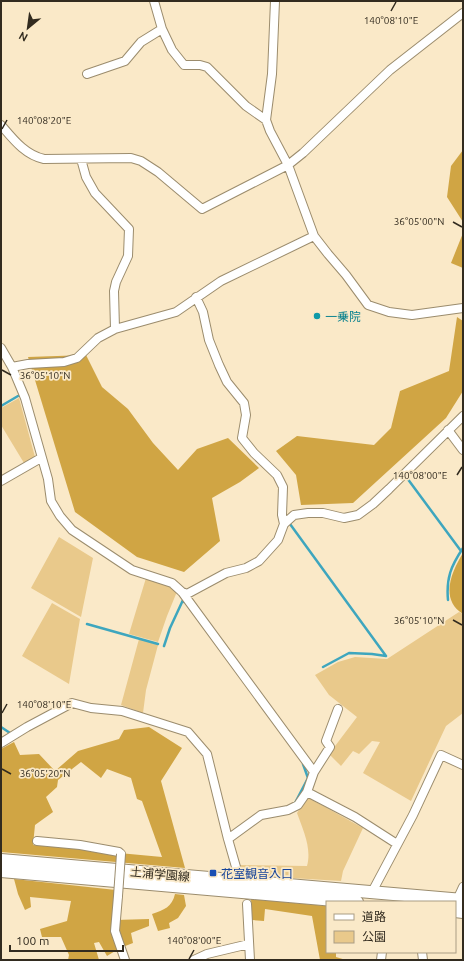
<svg xmlns="http://www.w3.org/2000/svg" width="464" height="961" font-family="Ubuntu,'Noto Sans JP',sans-serif">
  <style>
    .green { fill: #e9c98b }
    .forest { fill: #d0a544; fill-rule: evenodd }
    .lines { fill: none; stroke-linecap: round; stroke-linejoin: round }
    .stream { stroke: #3ea6be; stroke-width: 2.5 }
    .street-tunnel { stroke: #d2c3a6; stroke-width: 8; stroke-dasharray: 8 4; stroke-linecap: butt }
    .street-casing { stroke: #9b8c6d; stroke-width: 10 }
    .primary-casing { stroke: #9b8c6d; stroke-width: 14 }
    .street { stroke: #fff; stroke-width: 8 }
    .primary { stroke: #fff; stroke-width: 12 }
    .street-bridge-casing { stroke: #9b8c6d; stroke-width: 10; stroke-linecap: butt }
    .street-bridge { stroke: #fff; stroke-width: 8 }
    .ticks { fill: none; stroke: #322b1f; stroke-width: 1.5 }
    .culture-dot { fill: #0f9aa8; stroke: #fae9c8; stroke-width: 1.5 }
    .transit-dot { fill: #1a4fb4; stroke: #fae9c8; stroke-width: 1.5 }
    .labels { text-anchor: middle; dominant-baseline: central; stroke-width: 3.5; stroke-linejoin: round; paint-order: stroke }
    .culture-label { font-size: 12px; fill: #0d838f; stroke: #fae9c8; text-anchor: start }
    .transit-label { font-size: 12px; fill: #164399; stroke: #fae9c8; text-anchor: start }
    .street-label { font-size: 12px; fill: #322b1f; stroke: #fae9c8 }
    .ticks-label { font-size: 10px; text-anchor: middle; fill: #322b1f; stroke: #fae9c8; stroke-width: 3.5; stroke-linejoin: round; paint-order: stroke }
  </style>
  <rect width="100%" height="100%" fill="#fae9c8"/>
  <path class="green" d="M 19,398 L 35,457 L 24,463 L 1,425 L 1,408 Z
    M 59,537 L 93,558 L 81,617 L 31,588 Z
    M 146,578 L 171,587 L 176,590 L 176,594 L 167,616 L 158,642 L 129,634 Z
    M 52,603 L 80,619 L 69,684 L 22,656 Z
    M 459,612 L 463,614 L 463,713 L 446,726 L 411,801 L 363,773 L 380,742 L 372,741 L 359,754 L 353,751 L 341,766 L 329,754 L 357,717 L 329,695 L 315,675 L 338,662 L 355,657 L 387,659 Z
    M 139,639 L 158,645 L 146,690 L 143,713 L 121,705 Z
    M 307,797 L 363,828 L 343,871 L 341,881 L 241,875 L 239,865 L 307,866 C 312,848 303,830 297,813 Z"/>
  <path class="forest" d="M 463,150 L 463,222 L 447,197 L 451,166 Z
    M 463,233 L 463,268 L 451,263 Z
    M 457,317 L 463,321 L 463,391 L 446,418 L 353,503 L 301,505 L 296,475 L 276,451 L 297,436 L 374,445 L 391,428 L 400,391 L 449,371 Z
    M 86,355 L 102,387 L 128,409 L 153,443 L 178,470 L 197,449 L 228,438 L 259,468 L 240,482 L 212,498 L 220,541 L 184,572 L 137,557 L 75,512 L 28,357 Z
    M 463,553 L 463,614 C 439,599 452,571 463,553 Z
    M 149,727 L 182,748 L 161,781 L 185,868 L 1,852 L 1,749 L 14,742 L 20,755 L 39,754 L 55,771 L 78,751 L 119,739 L 124,730 ZM 81,762 L 101,778 L 107,769 L 131,778 L 137,799 L 142,801 L 162,857 L 33,845 L 35,825 L 53,812 L 46,797 L 57,787 L 58,780 Z
    M 14,879 L 116,890 L 115,920 L 149,919 L 149,926 L 131,933 L 133,943 L 120,948 L 107,956 L 99,942 L 94,943 L 99,960 L 68,960 L 69,955 L 61,937 L 42,937 L 40,929 L 67,921 L 71,901 L 30,897 L 31,907 L 25,910 L 18,894 Z
    M 175,894 L 184,895 L 186,906 L 178,918 L 169,923 L 170,928 L 158,931 L 152,914 C 164,910 172,907 175,894 Z
    M 251,899 L 327,906 L 327,952 L 336,952 L 336,957 L 346,960 L 320,960 L 312,916 L 265,909 L 264,921 L 252,920 Z"/>
  <g class="lines">
    <path class="stream" d="M 1,406 L 18,396
      M 407,478 L 461,551
      M 290,524 L 386,656 L 372,654 L 349,653 L 323,667
      M 448,600 C 446,578 451,566 463,548
      M 87,624 L 158,644
      M 164,646 L 170,628 L 183,600 L 184,602
      M 1,727 L 10,733
      M 295,803 L 308,778 L 303,764"/>
    <path class="street-tunnel" d="M 236,867 L 247,904"/>
    <g class="street-casing">
      <path id="street" d="M 154,1 L 162,29 L 172,50 L 184,65 L 200,65 L 207,67 L 246,106 L 266,120
        M 275,1 L 272,74 L 266,120 L 270,131 L 288,165 L 314,236 L 328,254 L 346,275 L 368,305 L 389,312 L 412,315 L 463,308
        M 87,74 L 125,61 L 141,42 L 162,29
        M 1,125 C 13,139 25,155 44,159 L 131,158 L 141,161 L 158,172 L 202,209 L 288,165 L 303,153 L 390,70 L 463,13
        M 81,159 L 86,177 L 95,193 L 129,229 L 128,256 L 116,282 L 114,291 L 115,329
        M 196,297 L 203,312 L 209,340 L 219,365 L 227,382 L 244,403 L 246,415 L 242,438 L 254,453 L 277,475 L 283,487 L 282,515 L 284,524
        M 1,348 L 12,367 L 25,398 L 48,479 L 51,501 L 60,516 L 72,530 L 132,570 L 172,583 L 182,592 L 314,772
        M 12,367 L 28,364 L 64,362 L 77,358 L 98,338 L 115,329 L 176,312 L 221,281 L 314,236
        M 448,430 L 463,450
        M 1,481 L 41,458
        M 182,592 L 187,594 L 226,573 L 246,568 L 259,561 L 278,540 L 284,524 L 294,515 L 308,513 L 323,513 L 344,518 L 358,515 L 373,504 L 389,489 L 463,416
        M 1,743 L 27,727 L 72,703 L 91,708 L 122,711 L 188,732 L 207,754 L 228,839 L 236,867
        M 307,792 L 355,817 L 397,844
        M 228,839 L 261,815 L 288,810 L 298,805 L 307,792 L 314,772 L 330,747 L 326,741 L 338,709
        M 37,841 L 80,845 L 119,852 L 121,854
        M 372,892 L 413,815 L 441,755 L 463,765
        M 118,896 L 115,931 L 125,960
        M 457,900 L 463,887
        M 247,904 L 250,960
        M 422,952 L 423,960
        M 194,960 L 207,954 L 249,944
        M 381,960 L 382,952"/>
    </g>
    <g class="primary-casing">
      <path id="primary" d="M 1,860 L 463,900
        M 1,871 L 357,902
        M 455,911 L 463,912"/>
    </g>
    <use href="#street" class="street"/>
    <use href="#primary" class="primary"/>
    <g class="street-bridge-casing">
      <path id="street-bridge" d="M 118,896 L 121,854"/>
    </g>
    <use href="#street-bridge" class="street-bridge"/>
  </g>
  <path class="ticks" d="M 391,11 L 396,2M 2,129 L 7,120M 453,222 L 462,227M 2,370 L 11,375M 457,475 L 462,467M 453,620 L 462,625M 2,713 L 7,704M 2,769 L 11,774M 189,959 L 194,950"/>
  <circle class="culture-dot" cx="317" cy="316" r="4"/>
  <rect class="transit-dot" x="209" y="869" width="8" height="8" rx="2"/>
  <g class="labels">
    <g class="culture-label">
      <text x="325" y="316">一乗院</text>
    </g>
    <g class="transit-label">
      <text x="221" y="873">花室観音入口</text>
    </g>
    <g class="street-label">
      <text transform="translate(160 874) rotate(5)">土浦学園線</text>
    </g>
  </g>
  <g class="ticks-label">
    <text x="391" y="24">140°08'10"E</text>
    <text x="44" y="124">140°08'20"E</text>
    <text x="419" y="225">36°05'00"N</text>
    <text x="45" y="379">36°05'10"N</text>
    <text x="420" y="479">140°08'00"E</text>
    <text x="419" y="624">36°05'10"N</text>
    <text x="44" y="708">140°08'10"E</text>
    <text x="45" y="777">36°05'20"N</text>
    <text x="194" y="944">140°08'00"E</text>
  </g>
  <rect width="464" height="961" fill="none" stroke="#322b1f" stroke-width="4"/>
  <rect x="326" y="901" width="130" height="52" fill="#fae9c8" stroke="#aa9d84"/>
  <rect x="334" y="914" width="20" height="6" fill="#ffffff" stroke="#aa9d84"/>
  <text x="362" y="921" font-size="12" fill="#322b1f">道路</text>
  <rect x="334" y="931" width="20" height="12" fill="#e9c98b" stroke="#aa9d84"/>
  <text x="362" y="941" font-size="12" fill="#322b1f">公園</text>
  <g transform="translate(28 28) rotate(209)" stroke="#fae9c8" stroke-width="3" paint-order="stroke">
  <path d="M0-3L7 15L0 10L-7 15Z" fill="#322b1f"/>
  <text y="-6" font-size="11" font-weight="bold" text-anchor="middle" fill="#322b1f">N</text>
  </g>
  <path d="M10 945v6h113v-6" fill="none" stroke="#322b1f" stroke-width="2"/>
  <text x="16" y="945" font-size="12" fill="#322b1f" stroke="#fae9c8" stroke-width="3" paint-order="stroke">100 m</text>
</svg>
